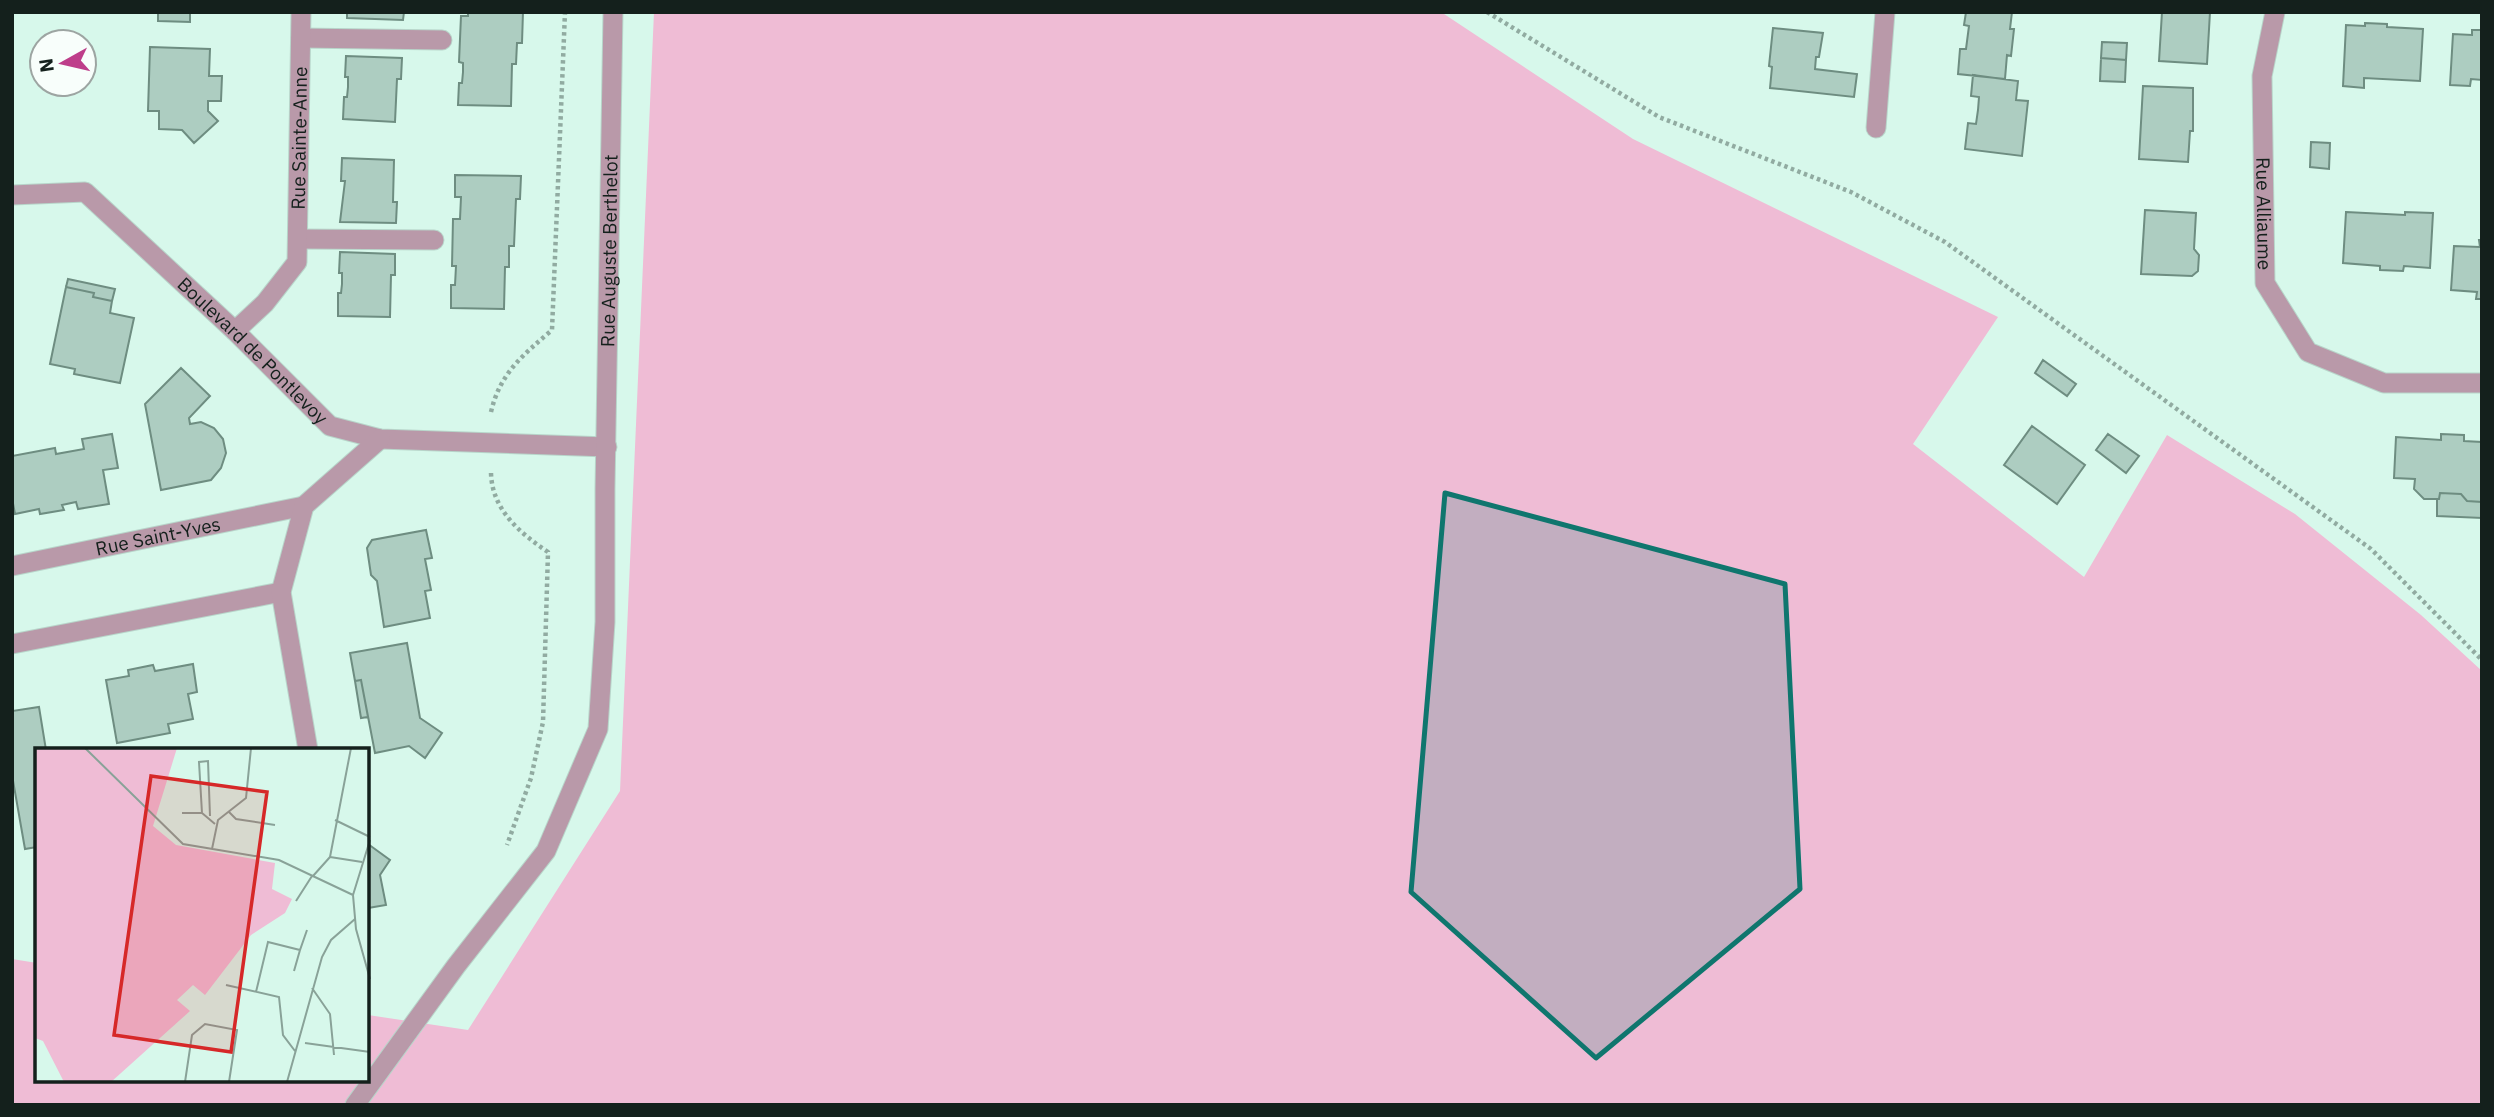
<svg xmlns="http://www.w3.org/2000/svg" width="2494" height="1117" font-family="'IBM Plex Sans',sans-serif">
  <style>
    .green { fill: #efbcd5 }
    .building { fill: #adcdc1; stroke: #6e8d81; stroke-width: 2 }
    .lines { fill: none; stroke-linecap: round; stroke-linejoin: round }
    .minor-casing { stroke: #b8d5ca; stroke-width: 21 }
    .tertiary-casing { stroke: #b8d5ca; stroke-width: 21 }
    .path { stroke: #91aba1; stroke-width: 4.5; stroke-dasharray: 3.5 3.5; stroke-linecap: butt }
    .minor { stroke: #b999a9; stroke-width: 19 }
    .tertiary { stroke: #b999a9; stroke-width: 19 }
    .marked { fill: #0f766e; fill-opacity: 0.2; stroke: #0f766e; stroke-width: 5; stroke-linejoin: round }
    .labels { text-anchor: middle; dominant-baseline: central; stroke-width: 5; stroke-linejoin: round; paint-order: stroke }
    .street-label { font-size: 19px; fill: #14201c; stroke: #f8fefb }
    .inset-road { fill: none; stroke: #89a298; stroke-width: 2 }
    .view { fill: #d62828; fill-opacity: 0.15; stroke: #d62828; stroke-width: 3.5 }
    .inset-edge { fill: none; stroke: #14201c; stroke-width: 3.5 }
  </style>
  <rect width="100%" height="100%" fill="#d7f8eb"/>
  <path class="green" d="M 654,12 L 1441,12 L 1633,139 L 1998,317 L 1913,444 L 2084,577 L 2167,435 L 2295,514 L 2421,615 L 2482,671 L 2482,1105 L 12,1105 L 12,959 L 37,963 L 37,1080 L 368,1080 L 368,1015 L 468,1030 L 620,791 Z"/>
  <path class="building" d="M 158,12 L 190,12 L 190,22 L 158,21 Z
    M 347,12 L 404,12 L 403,20 L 347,18 Z
    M 468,12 L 523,12 L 522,43 L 517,43 L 516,64 L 512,64 L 511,106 L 458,105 L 459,83 L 462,83 L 463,72 L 463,63 L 459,62 L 461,16 L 468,16 Z
    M 1966,12 L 2012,12 L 2010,29 L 2014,29 L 2011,56 L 2007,55 L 2005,79 L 1958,74 L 1960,49 L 1966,49 L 1969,26 L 1964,25 Z
    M 2162,12 L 2210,12 L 2207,64 L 2159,61 Z
    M 2365,23 L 2387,24 L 2387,27 L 2423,29 L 2420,81 L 2364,78 L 2364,88 L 2343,86 L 2346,25 L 2365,26 Z
    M 1773,28 L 1823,33 L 1819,57 L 1816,57 L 1815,69 L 1857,74 L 1854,97 L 1770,88 L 1772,67 L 1769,66 Z
    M 2472,30 L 2482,30 L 2482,80 L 2471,79 L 2470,86 L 2450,85 L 2453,34 L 2472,35 Z
    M 2102,42 L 2127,43 L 2126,60 L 2101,58 Z
    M 150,47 L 210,49 L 209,76 L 222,76 L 221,101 L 208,101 L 208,111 L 218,121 L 194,143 L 182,130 L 159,129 L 159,111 L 148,111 Z
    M 346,56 L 402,58 L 401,79 L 397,79 L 395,122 L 343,119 L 344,97 L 347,97 L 348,87 L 348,77 L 345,77 Z
    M 2101,58 L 2126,60 L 2125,82 L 2100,81 Z
    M 1973,75 L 2018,81 L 2016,100 L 2028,101 L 2022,156 L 1965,149 L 1968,123 L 1976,124 L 1978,110 L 1979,97 L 1971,96 Z
    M 2143,86 L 2193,88 L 2193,131 L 2190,131 L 2188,162 L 2139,159 Z
    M 2311,142 L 2330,143 L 2329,169 L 2310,167 Z
    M 342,158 L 394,160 L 393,202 L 397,202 L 396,223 L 340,222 L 345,181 L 341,181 Z
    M 455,175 L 521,176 L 520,199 L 516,199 L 514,246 L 509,246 L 509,267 L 505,267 L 504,309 L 451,308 L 451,285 L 455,285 L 456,266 L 452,266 L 453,219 L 460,219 L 461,197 L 455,197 Z
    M 2145,210 L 2196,213 L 2194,249 L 2199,255 L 2198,271 L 2192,276 L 2141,274 Z
    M 2346,212 L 2405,215 L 2405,212 L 2433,213 L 2430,268 L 2404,266 L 2403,271 L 2380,270 L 2380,266 L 2343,263 Z
    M 2479,240 L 2482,240 L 2482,299 L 2476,299 L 2477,292 L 2451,290 L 2454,246 L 2480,247 Z
    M 340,252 L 395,254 L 395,275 L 391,275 L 390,317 L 338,316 L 338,293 L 341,293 L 342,284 L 342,273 L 339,273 Z
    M 68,279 L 115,289 L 112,301 L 93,297 L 94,293 L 66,287 Z
    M 66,287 L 94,293 L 93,297 L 112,301 L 110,313 L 134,318 L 120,383 L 74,374 L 75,369 L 50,364 Z
    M 2043,360 L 2076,384 L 2067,396 L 2035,373 Z
    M 181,368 L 210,396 L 189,418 L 190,424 L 201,422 L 214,428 L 223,439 L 226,453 L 221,468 L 211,480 L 161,490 L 145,404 Z
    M 2032,426 L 2085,465 L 2057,504 L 2004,465 Z
    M 112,434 L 118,468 L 103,470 L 109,504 L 78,509 L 76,502 L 62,505 L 64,510 L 40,514 L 39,509 L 15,514 L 12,498 L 12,456 L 55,448 L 56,454 L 84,449 L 82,439 Z
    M 2108,434 L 2139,456 L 2126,473 L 2096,450 Z
    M 2441,434 L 2464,435 L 2464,441 L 2482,442 L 2482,502 L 2467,501 L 2461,494 L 2440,493 L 2439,499 L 2424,499 L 2414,489 L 2415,479 L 2394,478 L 2396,437 L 2441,440 Z
    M 2440,493 L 2461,494 L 2467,501 L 2482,502 L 2482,518 L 2437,516 L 2437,499 L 2439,499 Z
    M 426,530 L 432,558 L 425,559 L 431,590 L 425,591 L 430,618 L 384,627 L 377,581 L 371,575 L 367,548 L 372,540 Z
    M 407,643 L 420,718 L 442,733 L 425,758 L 409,746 L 375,753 L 361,680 L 355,681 L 350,653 Z
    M 193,664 L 197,692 L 188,694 L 193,719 L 168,724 L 170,733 L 117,743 L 106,680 L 129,676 L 128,670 L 153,665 L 155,671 Z
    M 361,680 L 368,717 L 361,718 L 355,681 Z
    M 39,707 L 46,750 L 37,750 L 37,847 L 25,849 L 12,775 L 12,711 Z
    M 368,844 L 390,860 L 380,875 L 386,905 L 368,908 Z"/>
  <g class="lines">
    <g class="minor-casing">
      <g id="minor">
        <path id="s1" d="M 2275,12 L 2262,76 L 2265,283 L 2308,352 L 2384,383 L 2482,383"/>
        <path d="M 301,38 L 442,40"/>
        <path d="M 1876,128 L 1885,12"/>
        <path id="s2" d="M 12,195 L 85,192 L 235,331 L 330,426 L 380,439 L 607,447"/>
        <path d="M 298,239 L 434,240"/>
        <path id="s3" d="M 235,331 L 265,303 L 297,262 L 301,12"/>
        <path id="s4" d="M 12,566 L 304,506"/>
        <path d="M 12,644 L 281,592"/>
        <path d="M 308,750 L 281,592 L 304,506 L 380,439"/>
      </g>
    </g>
    <g class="tertiary-casing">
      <g id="tertiary">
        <path id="s5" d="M 355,1105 L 456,966 L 546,851 L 598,729 L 605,622 L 605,489 L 613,12"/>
      </g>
    </g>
    <path class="path" d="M 1487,12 L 1659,117 L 1851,192 L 1945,242 L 2371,549 L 2482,660
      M 491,412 C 500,373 523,355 552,330 L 565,12
      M 491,473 C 492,510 520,533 548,552 L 543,722 L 531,778 L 507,845"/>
    <use href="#minor" class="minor"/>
    <use href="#tertiary" class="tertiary"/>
  </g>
  <path class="marked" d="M 1445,493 L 1785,584 L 1800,889 L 1596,1058 L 1411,892 Z"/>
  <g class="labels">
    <g class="street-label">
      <text stroke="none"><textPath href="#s3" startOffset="217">Rue Sainte-Anne</textPath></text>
      <text stroke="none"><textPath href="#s1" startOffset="203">Rue Alliaume</textPath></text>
      <text stroke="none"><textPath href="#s5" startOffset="929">Rue Auguste Berthelot</textPath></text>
      <text stroke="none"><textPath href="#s2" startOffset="304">Boulevard de Pontlevoy</textPath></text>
      <text stroke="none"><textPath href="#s4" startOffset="149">Rue Saint-Yves</textPath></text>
    </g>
  </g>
  <g transform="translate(35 748)">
    <rect width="334" height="334" fill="#d7f8eb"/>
    <path d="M 0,0 L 142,0 L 118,78 L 141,97 L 240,115 L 237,141 L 257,151 L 250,165 L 216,187 L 170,247 L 158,237 L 142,252 L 155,263 L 76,334 L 29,334 L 8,293 L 0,290 Z" fill="#efbcd5"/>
    <path class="inset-road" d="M 50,0 L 148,96 L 244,112 L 318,147M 194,64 L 201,71 L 240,77M 147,65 L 167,65 L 180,76M 167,65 L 164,14 L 173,13 L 175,68M 300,72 L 335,89M 335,92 L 318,147 L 321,181 L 335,231M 177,101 L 183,72 L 211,50 L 216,0M 295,109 L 316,0M 295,109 L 327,114M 278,128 L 295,109M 261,153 L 277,128M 259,223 L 265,202M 191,237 L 244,249 L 248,287 L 260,303M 277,240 L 295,266 L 299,307M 221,244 L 233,194 L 265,202 L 272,182M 270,295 L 335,304M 150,334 L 157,287 L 170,276 L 202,282 L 194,334M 252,334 L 287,209 L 296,192 L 320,171"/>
    <path class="view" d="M 116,28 L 232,44 L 196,304 L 79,287 Z"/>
    <rect width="334" height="334" class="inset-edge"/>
  </g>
  <rect width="2494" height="1117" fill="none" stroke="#14201c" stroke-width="28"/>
  <g transform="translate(63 63) rotate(262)"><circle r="33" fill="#f8fefb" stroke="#9da5a2" stroke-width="2"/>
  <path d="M0-5L12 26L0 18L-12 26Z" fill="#be3e8a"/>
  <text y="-10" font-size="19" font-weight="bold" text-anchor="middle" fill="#14201c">N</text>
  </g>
</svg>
